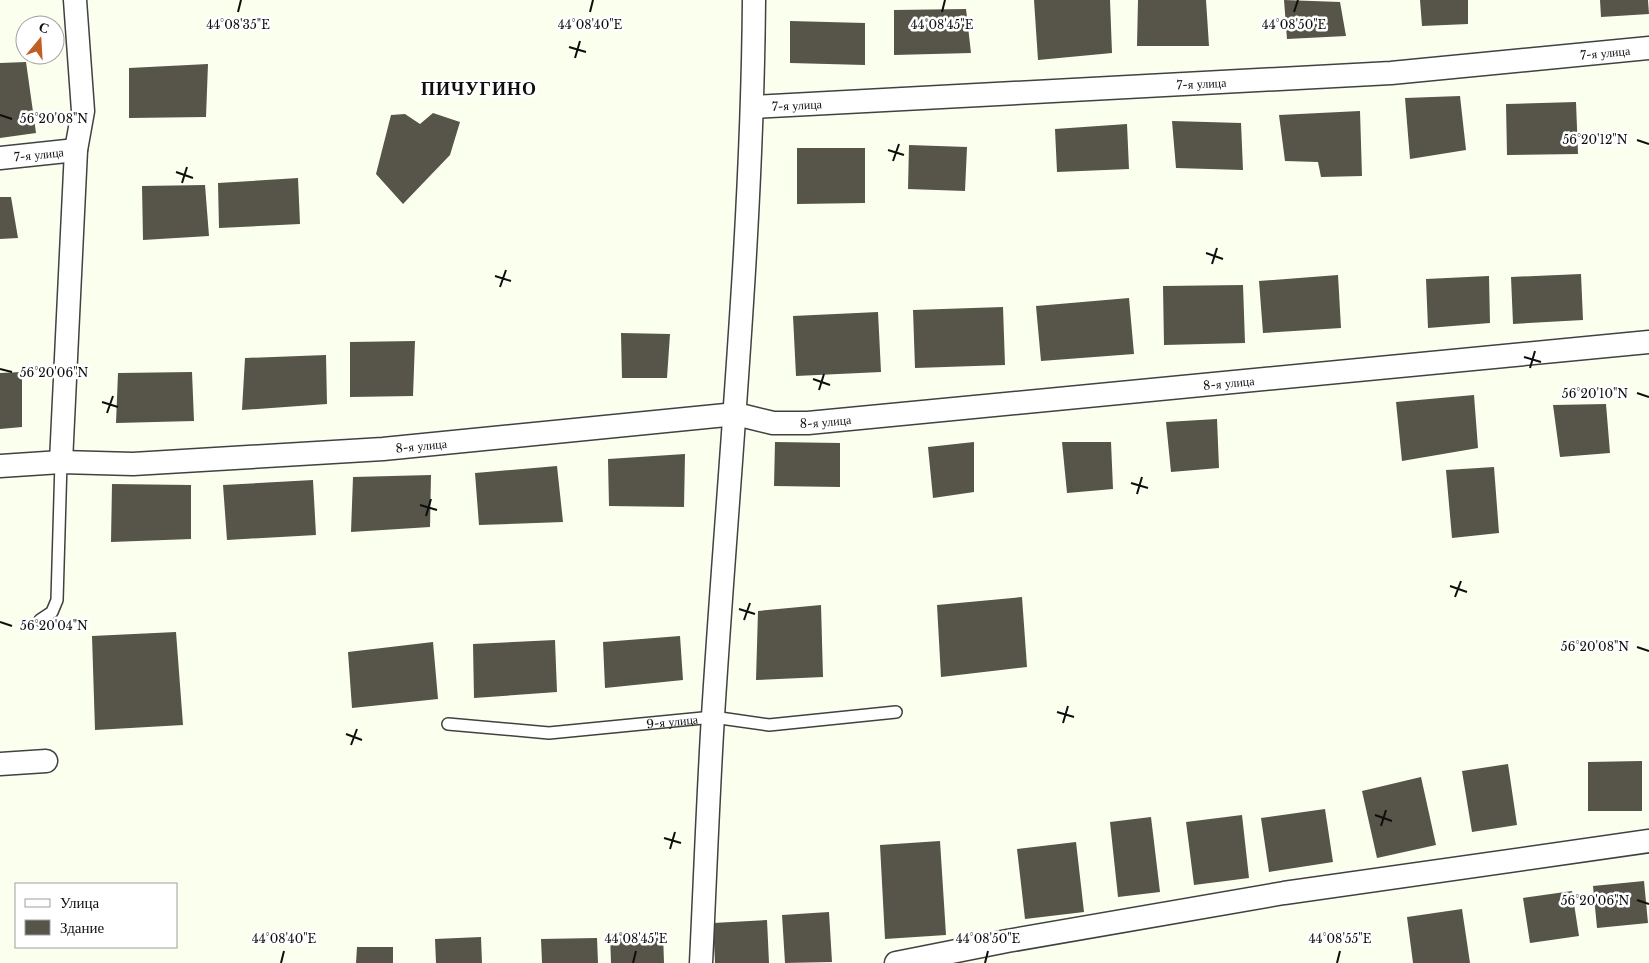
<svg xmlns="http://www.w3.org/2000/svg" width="1649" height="963" font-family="'Libre Baskerville',serif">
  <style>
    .building { fill: #57544a }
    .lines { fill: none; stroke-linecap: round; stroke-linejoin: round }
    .lane-casing { stroke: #414141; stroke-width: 14 }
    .street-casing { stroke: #414141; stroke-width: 25 }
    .lane { stroke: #fff; stroke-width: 11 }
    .street { stroke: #fff; stroke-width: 22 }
    .ticks { fill: none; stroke: #0e0e0e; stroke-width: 2 }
    .labels { text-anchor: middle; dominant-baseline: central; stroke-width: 5; stroke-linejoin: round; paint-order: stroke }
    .street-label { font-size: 12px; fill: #0e0e0e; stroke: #fff }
    .district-label { font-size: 18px; font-weight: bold; letter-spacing: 1px; fill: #0e0e0e; stroke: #fff }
    .ticks-label { font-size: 12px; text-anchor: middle; fill: #0e0e0e; stroke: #fff; stroke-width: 5; stroke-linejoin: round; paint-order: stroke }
  </style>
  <rect width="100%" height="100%" fill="#fbffee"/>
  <path class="building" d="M 1034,0 L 1110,0 L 1112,53 L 1038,60 Z
    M 1138,0 L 1206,0 L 1209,46 L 1137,46 Z
    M 1284,0 L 1340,2 L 1346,36 L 1287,39 Z
    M 1420,0 L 1468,0 L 1468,24 L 1422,26 Z
    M 1600,0 L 1648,0 L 1649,14 L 1601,17 Z
    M 966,9 L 971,53 L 894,55 L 894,10 Z
    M 790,21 L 865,23 L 865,65 L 790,63 Z
    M 26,62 L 36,133 L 0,138 L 0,63 Z
    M 208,64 L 206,117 L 129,118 L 129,68 Z
    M 1460,96 L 1466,150 L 1410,159 L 1405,98 Z
    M 1576,102 L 1578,154 L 1507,155 L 1506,104 Z
    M 1360,111 L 1362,176 L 1321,177 L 1318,162 L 1285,161 L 1279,115 Z
    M 433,113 L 460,122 L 450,155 L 403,204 L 376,174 L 391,115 L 405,114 L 420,124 Z
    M 1172,121 L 1241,123 L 1243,170 L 1176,168 Z
    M 1127,124 L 1129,169 L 1057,172 L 1055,129 Z
    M 909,145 L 967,147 L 965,191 L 908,189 Z
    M 797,148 L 865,148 L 865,203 L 797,204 Z
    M 298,178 L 300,224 L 219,228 L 218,183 Z
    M 205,185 L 209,236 L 143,240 L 142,186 Z
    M 0,197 L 11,197 L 18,238 L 0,239 Z
    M 1581,274 L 1583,320 L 1513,324 L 1511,277 Z
    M 1338,275 L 1341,328 L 1263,333 L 1259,281 Z
    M 1489,276 L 1490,323 L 1428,328 L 1426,279 Z
    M 1243,285 L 1245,343 L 1164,345 L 1163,286 Z
    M 1129,298 L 1134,354 L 1041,361 L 1036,306 Z
    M 1003,307 L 1005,365 L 915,368 L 913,310 Z
    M 878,312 L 881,372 L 796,376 L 793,316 Z
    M 621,333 L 670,334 L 667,378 L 622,378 Z
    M 415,341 L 413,396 L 350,397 L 350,342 Z
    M 326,355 L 327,404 L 242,410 L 245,358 Z
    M 22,372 L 22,427 L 0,429 L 0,373 Z
    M 192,372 L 194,421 L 116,423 L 118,373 Z
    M 1474,395 L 1478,448 L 1402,461 L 1396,402 Z
    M 1606,404 L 1610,453 L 1560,457 L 1553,405 Z
    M 1217,419 L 1219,468 L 1171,472 L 1166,422 Z
    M 775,442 L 840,443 L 840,487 L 774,486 Z
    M 974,442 L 974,492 L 933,498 L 928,447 Z
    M 1062,442 L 1111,442 L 1113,489 L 1067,493 Z
    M 685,454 L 684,507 L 609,506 L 608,459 Z
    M 557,466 L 563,522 L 479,525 L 475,473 Z
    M 1494,467 L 1499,533 L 1452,538 L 1446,470 Z
    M 431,475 L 430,527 L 351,532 L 353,477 Z
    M 313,480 L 316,535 L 227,540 L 223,485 Z
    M 112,484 L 191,485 L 191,539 L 111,542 Z
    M 1022,597 L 1027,667 L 941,677 L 937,605 Z
    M 821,605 L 823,677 L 756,680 L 758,611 Z
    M 176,632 L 183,725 L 95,730 L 92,636 Z
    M 680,636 L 683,680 L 605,688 L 603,642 Z
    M 555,640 L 557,692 L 474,698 L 473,644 Z
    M 433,642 L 438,699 L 352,708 L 348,652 Z
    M 1642,761 L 1642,811 L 1588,811 L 1588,762 Z
    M 1508,764 L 1517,825 L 1472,832 L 1462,771 Z
    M 1421,777 L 1436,845 L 1377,858 L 1362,791 Z
    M 1325,809 L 1333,862 L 1269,872 L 1261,818 Z
    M 1242,815 L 1249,878 L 1194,885 L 1186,822 Z
    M 1151,817 L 1160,892 L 1118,897 L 1110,822 Z
    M 940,841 L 946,935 L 885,939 L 880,845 Z
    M 1076,842 L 1084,912 L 1025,919 L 1017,849 Z
    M 1644,881 L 1648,923 L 1597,928 L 1593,886 Z
    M 1572,891 L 1579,936 L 1530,943 L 1523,898 Z
    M 1462,909 L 1470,963 L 1413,963 L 1407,917 Z
    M 829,912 L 832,962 L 785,963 L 782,915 Z
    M 767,920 L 769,963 L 715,963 L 713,923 Z
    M 663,933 L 664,963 L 611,963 L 610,934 Z
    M 481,937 L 482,963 L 436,963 L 435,939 Z
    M 597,938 L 598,963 L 542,963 L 541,939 Z
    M 357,947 L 393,947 L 393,963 L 356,963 Z"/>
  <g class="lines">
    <g class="lane-casing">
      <g id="lane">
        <path d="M 40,620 L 52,612 L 57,600 L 61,462"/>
        <path id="s1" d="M 448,724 L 549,733 L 713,717 L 769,725 L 896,712"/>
      </g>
    </g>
    <g class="street-casing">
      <g id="street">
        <path id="s2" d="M 753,107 L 1391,73 L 1649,48"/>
        <path id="s3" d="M 0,158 L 76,150"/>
        <path d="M 61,462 L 76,150 L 83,111 L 75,0"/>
        <path id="s4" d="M 0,466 L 61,462 L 133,464 L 383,449 L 736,414 L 773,423 L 808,423 L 1649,342"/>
        <path d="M 0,764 L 46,761"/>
        <path d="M 701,963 C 705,881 708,798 713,716 C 728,477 752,239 754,0"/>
        <path d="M 896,963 L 1007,941 L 1284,893 L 1649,841"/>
      </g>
    </g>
    <use href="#lane" class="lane"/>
    <use href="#street" class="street"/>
  </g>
  <path class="ticks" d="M 238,12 L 241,0M 590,12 L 593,0M 942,12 L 945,0M 1294,12 L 1298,0M 569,47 L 586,52M 575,58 L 580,41M 0,115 L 12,119M 1637,140 L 1649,144M 888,150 L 904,155M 893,161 L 899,144M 176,172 L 193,178M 182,183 L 187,167M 1206,253 L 1223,259M 1212,264 L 1217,248M 495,276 L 511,281M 500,287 L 506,270M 1524,357 L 1541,362M 1530,368 L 1535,351M 0,369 L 12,372M 813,379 L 830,385M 819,390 L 824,374M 1637,393 L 1649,397M 102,402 L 118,407M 107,413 L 113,396M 1131,483 L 1148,488M 1137,494 L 1142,477M 420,505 L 437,510M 426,516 L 431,499M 1450,586 L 1467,592M 1455,597 L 1461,581M 739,609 L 755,614M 744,620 L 750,603M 0,622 L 12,626M 1637,647 L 1649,651M 1057,712 L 1074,717M 1063,723 L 1068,706M 346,734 L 362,740M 351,745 L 357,729M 1375,815 L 1392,821M 1381,826 L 1386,810M 664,838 L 681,843M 670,849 L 675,832M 1637,900 L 1649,904M 281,963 L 284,951M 633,963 L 636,951M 985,963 L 988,951M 1337,963 L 1340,951"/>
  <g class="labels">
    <g class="street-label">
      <text stroke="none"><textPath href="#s2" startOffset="854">7-я улица</textPath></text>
      <text stroke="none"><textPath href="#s2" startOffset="449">7-я улица</textPath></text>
      <text stroke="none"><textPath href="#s2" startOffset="44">7-я улица</textPath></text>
      <text stroke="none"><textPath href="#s3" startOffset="39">7-я улица</textPath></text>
      <text stroke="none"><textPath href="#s4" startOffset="1234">8-я улица</textPath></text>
      <text stroke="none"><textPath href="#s4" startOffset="829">8-я улица</textPath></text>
      <text stroke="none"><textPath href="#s4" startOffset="422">8-я улица</textPath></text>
      <text stroke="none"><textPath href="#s1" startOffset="225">9-я улица</textPath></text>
    </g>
    <g class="district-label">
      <text x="479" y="89">ПИЧУГИНО</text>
    </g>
  </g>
  <g class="ticks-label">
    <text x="238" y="29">44°08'35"E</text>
    <text x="590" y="29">44°08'40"E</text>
    <text x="942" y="29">44°08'45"E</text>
    <text x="1294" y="29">44°08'50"E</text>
    <text x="54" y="123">56°20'08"N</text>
    <text x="1595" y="144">56°20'12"N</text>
    <text x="54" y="377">56°20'06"N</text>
    <text x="1595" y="398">56°20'10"N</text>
    <text x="54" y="630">56°20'04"N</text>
    <text x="1595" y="651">56°20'08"N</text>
    <text x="1595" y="905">56°20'06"N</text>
    <text x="284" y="943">44°08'40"E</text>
    <text x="636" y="943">44°08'45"E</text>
    <text x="988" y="943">44°08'50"E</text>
    <text x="1340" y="943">44°08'55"E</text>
  </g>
  <rect x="15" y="883" width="162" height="65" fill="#ffffff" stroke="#9f9f9f"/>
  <rect x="25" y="899" width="25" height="8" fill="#ffffff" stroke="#9f9f9f"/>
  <text x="60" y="908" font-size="15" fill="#0e0e0e">Улица</text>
  <rect x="25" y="920" width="25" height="15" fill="#57544a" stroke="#9f9f9f"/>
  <text x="60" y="933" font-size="15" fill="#0e0e0e">Здание</text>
  <g transform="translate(40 40) rotate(18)"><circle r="24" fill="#ffffff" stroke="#9f9f9f"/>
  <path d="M0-4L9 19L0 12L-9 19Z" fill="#c05f23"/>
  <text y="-8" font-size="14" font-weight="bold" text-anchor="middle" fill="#0e0e0e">С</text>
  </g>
</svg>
